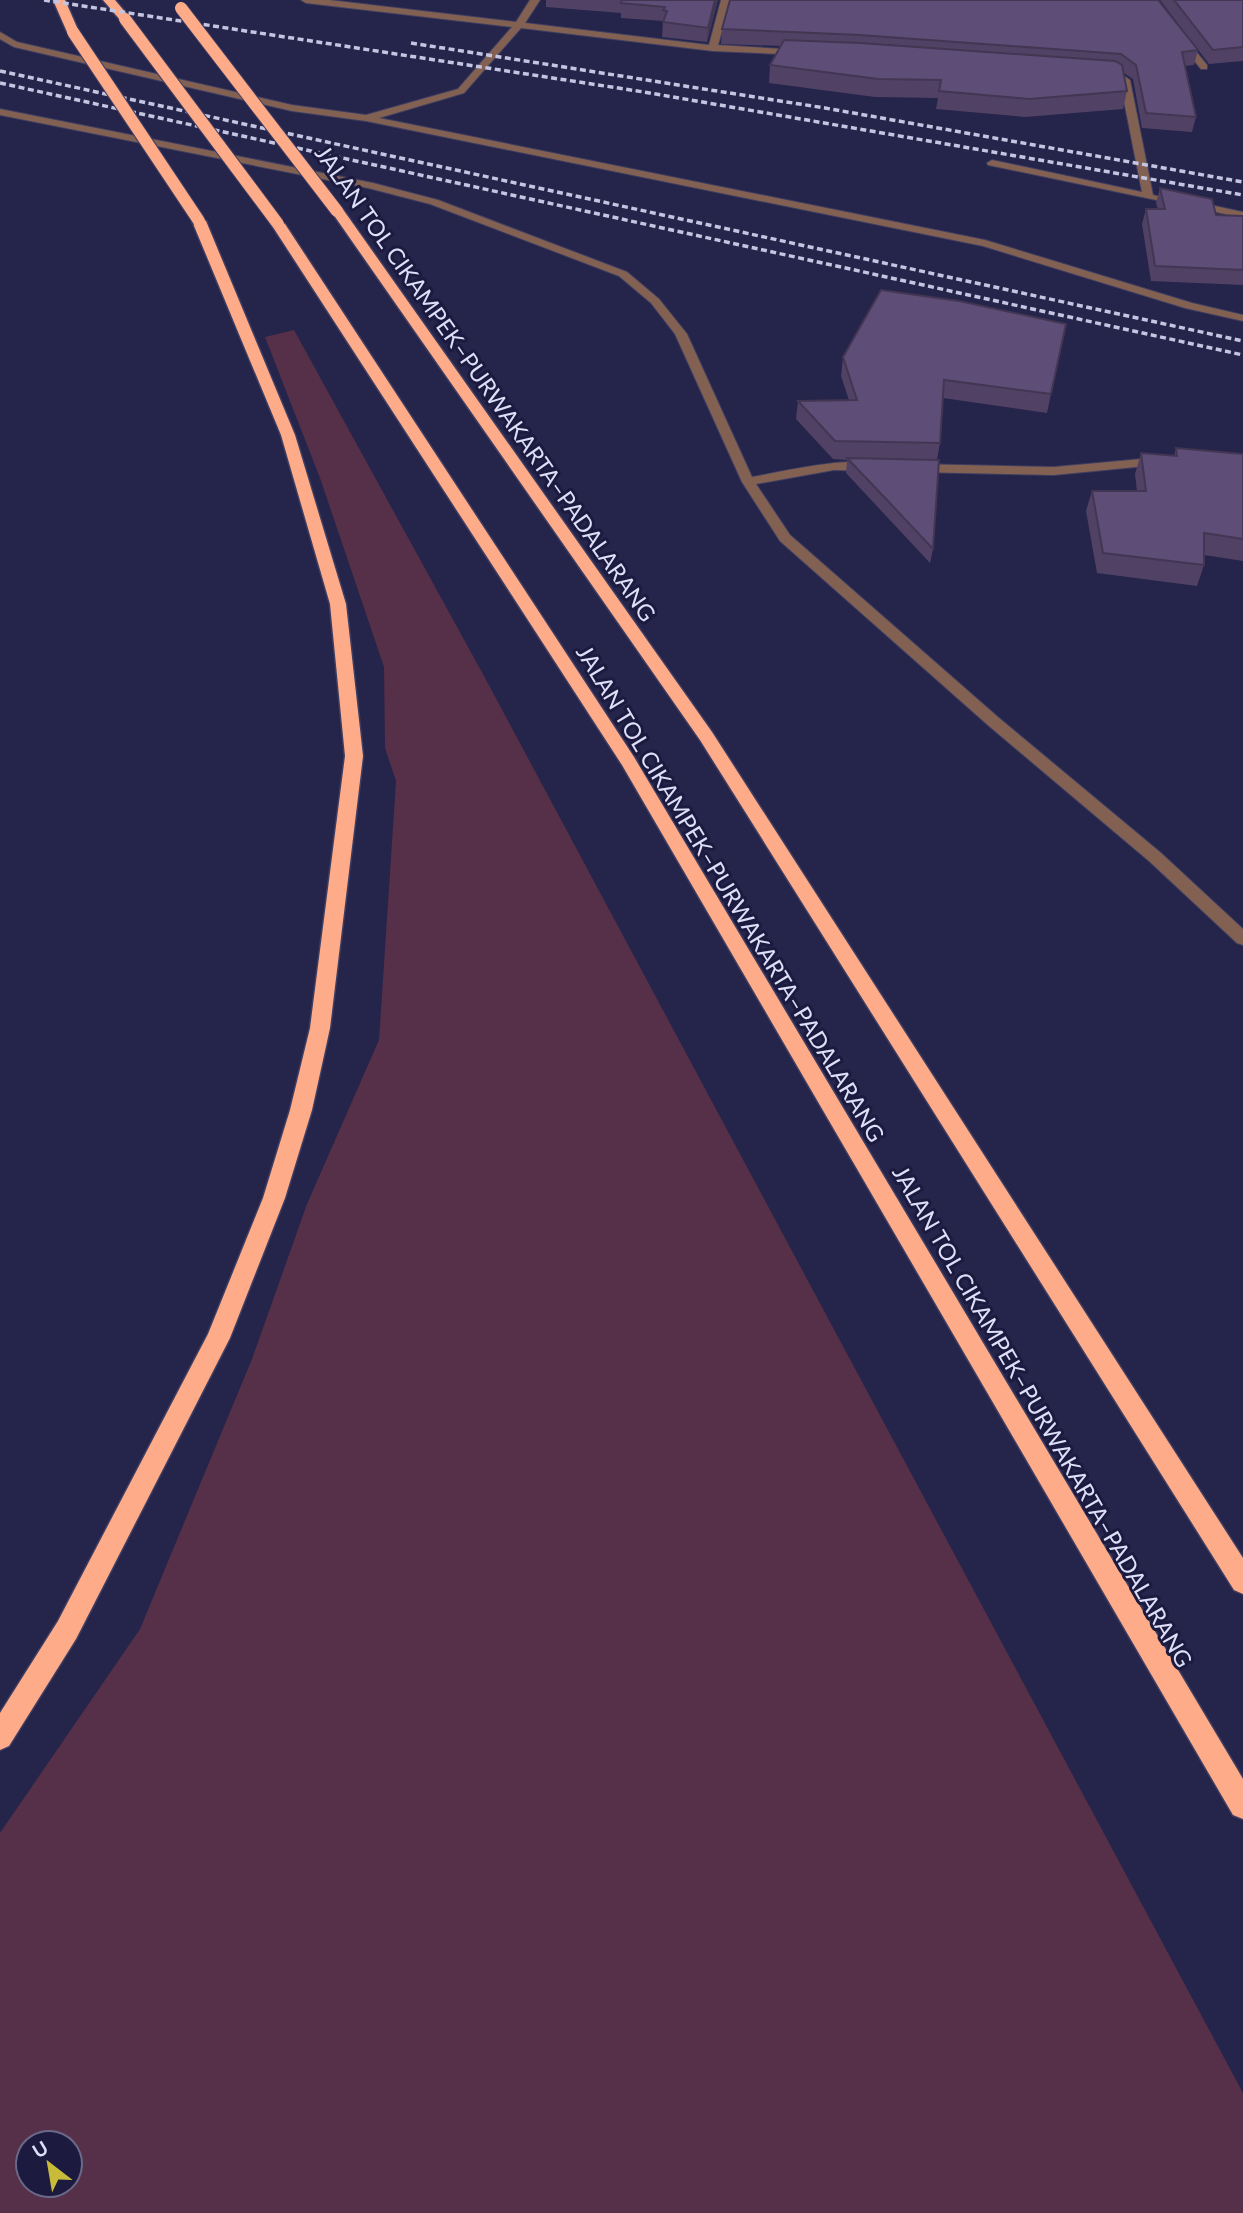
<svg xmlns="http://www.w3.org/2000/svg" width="1243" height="2213" font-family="Lato,sans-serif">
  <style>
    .green { fill: #562f48; fill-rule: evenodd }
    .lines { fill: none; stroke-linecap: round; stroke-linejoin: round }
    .minor-casing { stroke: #3f3e62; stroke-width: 2 }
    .motorway-casing { stroke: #3f3e62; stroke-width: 3 }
    .minor { fill: #826153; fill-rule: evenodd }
    .motorway { fill: #feab89; fill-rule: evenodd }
    .rail { stroke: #c4c5e0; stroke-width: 3.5; stroke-dasharray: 6 3.5; stroke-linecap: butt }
    .motorway-bridge-casing { stroke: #3f3e62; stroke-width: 14; stroke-linecap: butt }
    .motorway-bridge { stroke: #feab89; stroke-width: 12 }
    .wall { fill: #514265 }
    .shaded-wall { fill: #423653 }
    .building { fill: #5e4d76; stroke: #423653; stroke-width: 2 }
    .labels { text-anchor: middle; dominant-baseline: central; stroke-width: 6; stroke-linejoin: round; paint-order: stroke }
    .street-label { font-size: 23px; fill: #dee0f9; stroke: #1c1a3f }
  </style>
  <rect width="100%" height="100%" fill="#25244a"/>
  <path class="green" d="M 294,330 L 484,676 L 1243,2093 L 1243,2213 L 0,2213 L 0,1833 L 140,1629 L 252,1359 L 307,1204 L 379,1040 L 396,781 L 385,748 L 384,667 L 320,478 L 265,337 ZM 28,2143 L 70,2143 L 70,2185 L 28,2185 Z"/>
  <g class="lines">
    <g class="minor-casing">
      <path id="minor" d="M 301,0 L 329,0 L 516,22 L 530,0 L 540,0 L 525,23 L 709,45 L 721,0 L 731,0 L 718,45 L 799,50 L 804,53 L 802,55 L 713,51 L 521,28 L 464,93 L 379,118 L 985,240 L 1192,303 L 1243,315 L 1243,321 L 1185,308 L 983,246 L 366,121 L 292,111 L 14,47 L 0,39 L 0,32 L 17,42 L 292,105 L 366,115 L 458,89 L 512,27 L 306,3 Z
        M 1179,38 L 1185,38 L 1207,65 L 1207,69 L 1201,69 L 1179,42 Z
        M 1117,71 L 1130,80 L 1153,195 L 1161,197 L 1161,201 L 988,165 L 987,163 L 992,160 L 1142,192 L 1120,81 L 1112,74 Z
        M 0,109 L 373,183 L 438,200 L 627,272 L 659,299 L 687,334 L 752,477 C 777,473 858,453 875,467 L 869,471 L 834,470 L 756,484 L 790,535 L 999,718 L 1161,853 L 1243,929 L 1243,945 L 1237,943 L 1149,861 L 989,726 L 780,541 L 742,482 L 675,334 L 651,303 L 619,276 L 430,204 L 368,188 L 0,115 Z
        M 1192,201 L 1243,212 L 1243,218 L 1188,206 L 1187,204 Z
        M 1163,457 L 1169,461 L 1167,464 L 1054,475 L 915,472 L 909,468 L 915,464 L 1054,467 Z"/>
    </g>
    <g class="motorway-casing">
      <path id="motorway" d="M 53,0 L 65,0 L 79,32 L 77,34 L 67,32 Z
        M 103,0 L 115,0 L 131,19 L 129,21 L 121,21 Z
        M 337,207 L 342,208 L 712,732 L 1243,1558 L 1243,1594 L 1234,1590 L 700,740 L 331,211 Z
        M 199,217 L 206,221 L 295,435 L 346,604 L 363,756 L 330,1028 L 312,1110 L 285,1198 L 230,1338 L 76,1639 L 9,1746 L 0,1750 L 0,1713 L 58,1621 L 208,1334 L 263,1198 L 290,1110 L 310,1028 L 345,756 L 330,604 L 281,435 L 192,221 Z
        M 278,220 L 285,224 L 634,757 L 1243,1779 L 1243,1819 L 1233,1815 L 622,765 L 271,224 Z"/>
    </g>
    <use href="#minor" class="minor"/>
    <use href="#motorway" class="motorway"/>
    <path class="rail" d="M 44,0 L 644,92 L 1243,195
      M 411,43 L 825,108 L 1243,182
      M 0,71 L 1243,341
      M 0,83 L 1243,355"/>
    <g class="motorway-bridge-casing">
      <path id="motorway-bridge" d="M 181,8 L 337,211
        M 125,19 L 278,224
        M 73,32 L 199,221"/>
    </g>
    <use href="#motorway-bridge" class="motorway-bridge"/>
  </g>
  <path class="wall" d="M 546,0 L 718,0 L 707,42 L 662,37 L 663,21 L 621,18 L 621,13 L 546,7 Z
    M 1160,0 L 1243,0 L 1243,61 L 1209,64 Z
    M 722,29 L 1198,50 L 1194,65 L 1185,66 L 1196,117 L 1192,132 L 1142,128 L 1133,79 L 1124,73 L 1127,91 L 1123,109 L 1025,117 L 936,109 L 938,98 L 875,97 L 769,83 L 770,65 L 781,46 L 721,44 Z
    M 1160,188 L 1216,215 L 1243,216 L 1243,285 L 1151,281 L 1142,224 L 1146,209 L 1158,209 L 1156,203 Z
    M 843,357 L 1051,394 L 1047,413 L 943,398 L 940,443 L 937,460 L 933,549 L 930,563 L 846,473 L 847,460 L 833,459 L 796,419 L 798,401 L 849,400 L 841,376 Z
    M 1176,448 L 1243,454 L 1243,561 L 1204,555 L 1204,565 L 1197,586 L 1097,573 L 1086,511 L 1092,491 L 1137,491 L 1135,474 L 1141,453 L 1174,456 Z"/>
  <path class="shaded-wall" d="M 715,0 L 718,0 L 707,42 L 708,28 Z"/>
  <path class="building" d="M 622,0 L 715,0 L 708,28 L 663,22 L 667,11 L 663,10 L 665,7 L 621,3 Z
    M 730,0 L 1158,0 L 1198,50 L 1182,52 L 1196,117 L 1146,113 L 1136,65 L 1121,54 L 860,35 L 722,29 Z
    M 1174,0 L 1243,0 L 1243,47 L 1213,50 Z
    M 784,40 L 860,43 L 1115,61 L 1122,65 L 1127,91 L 1029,99 L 939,91 L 941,80 L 878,79 L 770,65 Z
    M 1160,188 L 1212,199 L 1216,215 L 1243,216 L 1243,270 L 1155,266 L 1146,209 L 1165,209 Z
    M 881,290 L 959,301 L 1066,324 L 1051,394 L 944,380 L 940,443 L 835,441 L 798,401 L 857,400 L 843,357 Z
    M 1176,448 L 1243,454 L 1243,539 L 1204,533 L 1204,565 L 1103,553 L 1092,491 L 1146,491 L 1141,453 L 1177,456 Z
    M 847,458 L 939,460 L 933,549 L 887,500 Z"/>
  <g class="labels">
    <g class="street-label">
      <text transform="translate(486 383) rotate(55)">JALAN TOL CIKAMPEK–PURWAKARTA–PADALARANG</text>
      <text transform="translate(731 893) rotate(59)">JALAN TOL CIKAMPEK–PURWAKARTA–PADALARANG</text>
      <text transform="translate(1043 1416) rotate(60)">JALAN TOL CIKAMPEK–PURWAKARTA–PADALARANG</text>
    </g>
  </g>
  <g transform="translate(49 2164) rotate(329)"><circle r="33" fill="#1c1a3f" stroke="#6a6989" stroke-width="2"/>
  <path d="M0-5L12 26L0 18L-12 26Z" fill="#c9bb3a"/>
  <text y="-10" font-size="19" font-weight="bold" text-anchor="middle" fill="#dee0f9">U</text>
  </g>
</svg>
